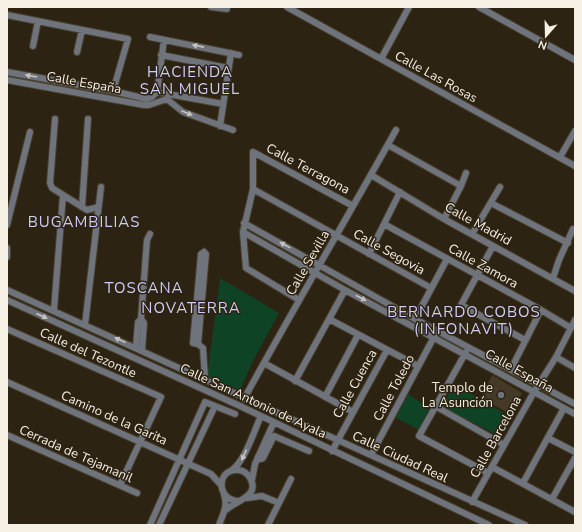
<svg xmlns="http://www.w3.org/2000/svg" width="582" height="532" font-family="'Nunito Sans',sans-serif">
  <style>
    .green { fill: #0e4325 }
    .building { fill: #453a28 }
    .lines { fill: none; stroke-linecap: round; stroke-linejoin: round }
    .minor-casing { stroke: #49402f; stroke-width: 8 }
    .minor { stroke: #6e737c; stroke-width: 6 }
    .oneway { fill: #c6c4c0 }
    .worship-dot { fill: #6b7280; stroke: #2d2312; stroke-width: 1.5 }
    .labels { text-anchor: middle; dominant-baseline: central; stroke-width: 3; stroke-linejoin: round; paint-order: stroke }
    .street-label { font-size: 13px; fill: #f6efe4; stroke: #2d2312 }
    .poi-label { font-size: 13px; fill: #f6efe4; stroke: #2d2312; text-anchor: end }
    .quarter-label { font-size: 15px; letter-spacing: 1px; fill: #d0cef9; stroke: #2d2312 }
  </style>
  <rect width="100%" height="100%" fill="#2d2312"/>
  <path class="green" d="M 220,278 L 279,313 L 254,359 L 240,390 L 207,377 Z
    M 454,384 L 509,416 L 499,436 L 442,407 Z
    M 408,394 L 429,408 L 419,430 L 395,417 Z"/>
  <path class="building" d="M 492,375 L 522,393 L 510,414 L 481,398 Z"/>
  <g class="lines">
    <g class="minor-casing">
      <path id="minor" d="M 211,7 L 227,9 L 227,7
        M 287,7 L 575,166
        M 479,7 L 575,60
        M 7,15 L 128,39 L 113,91
        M 150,37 L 239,55
        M 33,46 L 38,21
        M 77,52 L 82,30
        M 161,55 L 228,68
        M 381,59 L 409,7
        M 7,72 L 113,91 L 147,99 L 152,97 L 157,92 L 164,40
        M 7,80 L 144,105 L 149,105 L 164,100 L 168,100 L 183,112 L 233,130
        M 157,92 L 223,104
        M 55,119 L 50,183 L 52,188 L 87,210 L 98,207
        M 220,126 L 231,53
        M 388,145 L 461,186
        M 560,157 L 575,131
        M 371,175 L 444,219 L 575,291
        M 253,189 L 431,288
        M 491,203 L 568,243
        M 82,207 L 88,119
        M 444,219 L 461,186 L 466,173
        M 244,223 L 415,319 L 575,404
        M 384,224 L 541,310 L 571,328
        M 7,225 L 30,132
        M 243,232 L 345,290 L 575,414
        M 472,234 L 500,187
        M 493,246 L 461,305 L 525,340
        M 7,248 L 7,257
        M 204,252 L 201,254 L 193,343 L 198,344 L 203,348 L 205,378
        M 369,254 L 400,192
        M 553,278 L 559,260 L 573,229
        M 7,290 L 525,525
        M 7,300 L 240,406 L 489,525
        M 299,300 L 246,268 L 243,232 L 253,189 L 253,152 L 353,206
        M 54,310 L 63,195
        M 141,319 L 144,323 L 142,350
        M 329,319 L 418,366
        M 415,319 L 447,259
        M 85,325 L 101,187
        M 7,329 L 161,397 L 120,485
        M 198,344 L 206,254 L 204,252
        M 136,347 L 138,322 L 141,319 L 147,240 L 150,234
        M 466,352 L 419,436 L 488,473
        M 556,357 L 575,368
        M 264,363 L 353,412
        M 511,369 L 541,310
        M 295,381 L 345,290
        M 7,382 L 211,474 L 221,485
        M 325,397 L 358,335
        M 244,399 C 293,309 346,220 396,130
        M 435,406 L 504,445
        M 7,435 L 137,493
        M 548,438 L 575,452
        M 332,451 L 387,350
        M 371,455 L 435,335
        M 258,457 L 261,459 L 263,458 L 274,436 L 309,451
        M 492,467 L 575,512
        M 232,470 C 245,461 254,431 261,416
        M 252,480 L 255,464 L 274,422
        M 523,483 L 564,408
        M 247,498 L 262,496 L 279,503
        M 552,499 L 575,458
        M 472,502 L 534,392 L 556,357 L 575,320
        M 226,510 C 235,501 261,496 250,478 C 248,474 243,470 238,470 C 217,468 215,500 239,501
        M 150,525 L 205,402 L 235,414
        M 159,525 L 215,406
        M 219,525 C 223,514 228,506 224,495
        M 268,525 L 291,479"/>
    </g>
    <use href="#minor" class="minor"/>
  </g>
  <defs><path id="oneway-solid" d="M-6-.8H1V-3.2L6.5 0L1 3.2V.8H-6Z"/></defs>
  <g class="oneway">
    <use href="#oneway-solid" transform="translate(198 46) rotate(-169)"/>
    <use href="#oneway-solid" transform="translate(31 76) rotate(-170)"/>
    <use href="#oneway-solid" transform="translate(187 113) rotate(23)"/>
    <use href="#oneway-solid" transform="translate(285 245) rotate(-151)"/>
    <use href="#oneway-solid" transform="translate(361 298) rotate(28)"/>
    <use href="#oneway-solid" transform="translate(42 316) rotate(24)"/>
    <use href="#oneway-solid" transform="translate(120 340) rotate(-156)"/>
    <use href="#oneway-solid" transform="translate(244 455) rotate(115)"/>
  </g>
  <circle class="worship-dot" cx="501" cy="395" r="4"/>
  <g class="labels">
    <g class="street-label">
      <text transform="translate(436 77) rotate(29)">Calle Las Rosas</text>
      <text transform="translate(84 83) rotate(10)">Calle España</text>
      <text transform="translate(308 169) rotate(28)">Calle Terragona</text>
      <text transform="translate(478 224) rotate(29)">Calle Madrid</text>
      <text transform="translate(389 252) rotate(29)">Calle Segovia</text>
      <text transform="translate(308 263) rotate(-60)">Calle Sevilla</text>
      <text transform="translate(483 266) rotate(29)">Calle Zamora</text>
      <text transform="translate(88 353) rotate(24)">Calle del Tezontle</text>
      <text transform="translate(519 371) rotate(29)">Calle España</text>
      <text transform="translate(355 384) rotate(-61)">Calle Cuenca</text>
      <text transform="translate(394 388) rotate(-62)">Calle Toledo</text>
      <text transform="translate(253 401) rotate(25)">Calle San Antonio de Ayala</text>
      <text transform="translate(114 418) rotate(24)">Camino de la Garita</text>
      <text transform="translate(496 437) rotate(-61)">Calle Barcelona</text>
      <text transform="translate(76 454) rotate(24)">Cerrada de Tejamanil</text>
      <text transform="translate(400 457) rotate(25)">Calle Ciudad Real</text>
    </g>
    <g class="poi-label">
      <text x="493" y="388">Templo de<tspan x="493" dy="15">La Asunción</tspan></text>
    </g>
    <g class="quarter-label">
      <text x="190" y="72">HACIENDA<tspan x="190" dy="17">SAN MIGUEL</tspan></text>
      <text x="84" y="222">BUGAMBILIAS</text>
      <text x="144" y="288">TOSCANA</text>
      <text x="191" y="308">NOVATERRA</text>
      <text x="464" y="312">BERNARDO COBOS<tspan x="464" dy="17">(INFONAVIT)</tspan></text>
    </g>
  </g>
  <rect width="582" height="532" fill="none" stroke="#f6efe4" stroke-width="16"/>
  <g transform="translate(546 36) rotate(200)" stroke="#2d2312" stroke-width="3" paint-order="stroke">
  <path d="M0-3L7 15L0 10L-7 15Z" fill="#f6efe4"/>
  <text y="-6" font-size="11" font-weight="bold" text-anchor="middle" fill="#f6efe4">N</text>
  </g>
</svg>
